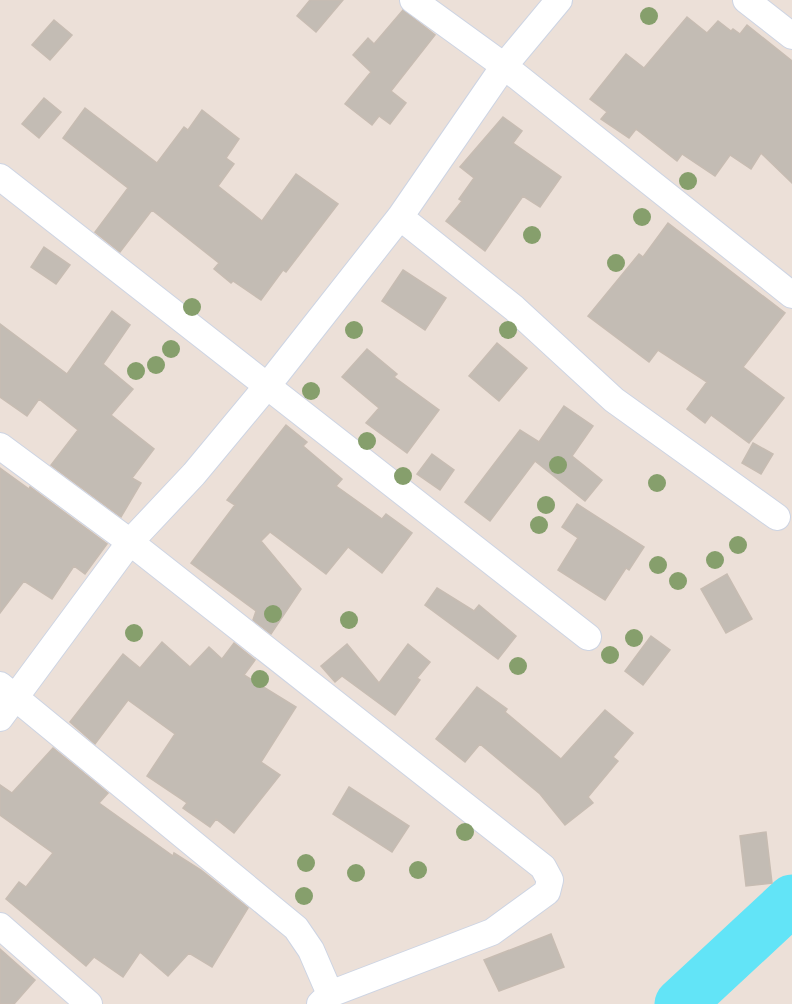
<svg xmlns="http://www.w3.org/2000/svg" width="792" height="1004" font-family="Montserrat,sans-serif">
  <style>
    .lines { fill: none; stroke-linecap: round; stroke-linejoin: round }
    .river { stroke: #62e4f7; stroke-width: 51 }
    .building { fill: #c3bcb4; stroke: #c7bcb2; stroke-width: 1.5 }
    .minor-casing { stroke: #cdd4e3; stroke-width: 28 }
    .minor { stroke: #fff; stroke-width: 26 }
    .tree { fill: #869f6c }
  </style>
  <rect width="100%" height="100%" fill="#ece0d8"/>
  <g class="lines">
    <path class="river" d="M 680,1004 L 792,900"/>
  </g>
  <path class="building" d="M 310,0 L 343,0 L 316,32 L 297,16 Z
    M 403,10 L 435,35 L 391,91 L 406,103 L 390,124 L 379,116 L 372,125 L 345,104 L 371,72 L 353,55 L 368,38 L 374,44 Z
    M 687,17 L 707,33 L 718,21 L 731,31 L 733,29 L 740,34 L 747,25 L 792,61 L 792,183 L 761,153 L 751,169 L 730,155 L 715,176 L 682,154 L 677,161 L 636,129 L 629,138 L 601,119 L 607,112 L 590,99 L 626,54 L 644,68 Z
    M 54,20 L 72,35 L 50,60 L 32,45 Z
    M 44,98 L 61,112 L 39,138 L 22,124 Z
    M 85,108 L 157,163 L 184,127 L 188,130 L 202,110 L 239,139 L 226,158 L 234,164 L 218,186 L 262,221 L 296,174 L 338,204 L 286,272 L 283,270 L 261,300 L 233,281 L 231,283 L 214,269 L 219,263 L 152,210 L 120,252 L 95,232 L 128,188 L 63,138 Z
    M 503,117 L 522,131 L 513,143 L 561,177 L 540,207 L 523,196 L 485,251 L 446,221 L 462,201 L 459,199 L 474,178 L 460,167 Z
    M 668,223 L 785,313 L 743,367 L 784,398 L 749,443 L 711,415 L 705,423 L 687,409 L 707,382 L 658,350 L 649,362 L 588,316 L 639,254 L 643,257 Z
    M 44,247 L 70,265 L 56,284 L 31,267 Z
    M 403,270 L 446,298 L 425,330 L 382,301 Z
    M 112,311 L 130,325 L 103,364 L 133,389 L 111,415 L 154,449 L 132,478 L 141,483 L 121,517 L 51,465 L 78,430 L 39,399 L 27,416 L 0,397 L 0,324 L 67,374 Z
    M 497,343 L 527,368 L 499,401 L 469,376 Z
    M 367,349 L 397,374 L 394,377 L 439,410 L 407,453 L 366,423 L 379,408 L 342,377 Z
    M 564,406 L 593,426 L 572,456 L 602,480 L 585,501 L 535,461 L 490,521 L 465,502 L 520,430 L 539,442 Z
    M 286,425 L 307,442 L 303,446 L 342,479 L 336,486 L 382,519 L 386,514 L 412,533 L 382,573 L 348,547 L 326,574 L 270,532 L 261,541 L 301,589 L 271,634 L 253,620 L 256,611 L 191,563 L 235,505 L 227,500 Z
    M 753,443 L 773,454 L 761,474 L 742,463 Z
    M 432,454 L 454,470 L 440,490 L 417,474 Z
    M 0,468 L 29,489 L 30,487 L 107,544 L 85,574 L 74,566 L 52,599 L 24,581 L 0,613 Z
    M 577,504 L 644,547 L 629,570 L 626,568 L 605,600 L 558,570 L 578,538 L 562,527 Z
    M 727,574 L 752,619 L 726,633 L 701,589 Z
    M 437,588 L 474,611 L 479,605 L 516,636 L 498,659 L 425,605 Z
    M 651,636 L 670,650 L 643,685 L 625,671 Z
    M 162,642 L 190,667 L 209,647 L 222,659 L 234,643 L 255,660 L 244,675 L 296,707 L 261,762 L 280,775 L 234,833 L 216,819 L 210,827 L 183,808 L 187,803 L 147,776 L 175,734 L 128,700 L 95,744 L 70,722 L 123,654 L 140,668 Z
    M 347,644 L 379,683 L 408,644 L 430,662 L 417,678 L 420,680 L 395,715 L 342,676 L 335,682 L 321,666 Z
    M 477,687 L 507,709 L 505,712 L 561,759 L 605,710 L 633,733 L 613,757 L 618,761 L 588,797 L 593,803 L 565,825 L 540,794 L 480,744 L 465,762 L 436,739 Z
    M 53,748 L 108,793 L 99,803 L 173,856 L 174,853 L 201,870 L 248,908 L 212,967 L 189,953 L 168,976 L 140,952 L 123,977 L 94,957 L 86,966 L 6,899 L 19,882 L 26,887 L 53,853 L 0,815 L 0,785 L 12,793 Z
    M 349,787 L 409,826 L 392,852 L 333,814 Z
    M 766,832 L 772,883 L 746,886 L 740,836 Z
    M 551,934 L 564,967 L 499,991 L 484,960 Z
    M 0,949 L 35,980 L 14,1004 L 0,1004 Z"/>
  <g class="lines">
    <g class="minor-casing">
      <path id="minor" d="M 413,0 L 504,66 L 792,295
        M 746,0 L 792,36
        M 0,177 L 588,637
        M 400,217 L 514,308 L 614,400 L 777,517
        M 0,446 L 130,542 L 543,867 L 550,880 L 547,892 L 492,932 L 330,994 L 320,1004
        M 0,685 L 296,928 L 311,950 L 330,994
        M 0,718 L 130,542 L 194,474 L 268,385 L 400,217 L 504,66 L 559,0
        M 0,926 L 89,1004"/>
    </g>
    <use href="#minor" class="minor"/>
  </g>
  <g class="tree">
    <circle cx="649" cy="16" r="9"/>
    <circle cx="688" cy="181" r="9"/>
    <circle cx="642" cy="217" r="9"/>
    <circle cx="532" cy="235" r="9"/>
    <circle cx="616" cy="263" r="9"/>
    <circle cx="192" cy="307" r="9"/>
    <circle cx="354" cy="330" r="9"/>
    <circle cx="508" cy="330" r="9"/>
    <circle cx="171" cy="349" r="9"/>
    <circle cx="156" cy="365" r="9"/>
    <circle cx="136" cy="371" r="9"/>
    <circle cx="311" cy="391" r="9"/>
    <circle cx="367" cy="441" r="9"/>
    <circle cx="558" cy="465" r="9"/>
    <circle cx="403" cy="476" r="9"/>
    <circle cx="657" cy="483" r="9"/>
    <circle cx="546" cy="505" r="9"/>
    <circle cx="539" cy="525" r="9"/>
    <circle cx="738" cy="545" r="9"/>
    <circle cx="715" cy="560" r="9"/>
    <circle cx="658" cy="565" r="9"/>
    <circle cx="678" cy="581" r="9"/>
    <circle cx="273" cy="614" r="9"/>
    <circle cx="349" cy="620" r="9"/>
    <circle cx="134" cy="633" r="9"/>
    <circle cx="634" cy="638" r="9"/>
    <circle cx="610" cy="655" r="9"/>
    <circle cx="518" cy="666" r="9"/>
    <circle cx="260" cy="679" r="9"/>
    <circle cx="465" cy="832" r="9"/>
    <circle cx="306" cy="863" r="9"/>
    <circle cx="418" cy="870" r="9"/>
    <circle cx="356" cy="873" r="9"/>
    <circle cx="304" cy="896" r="9"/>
  </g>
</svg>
